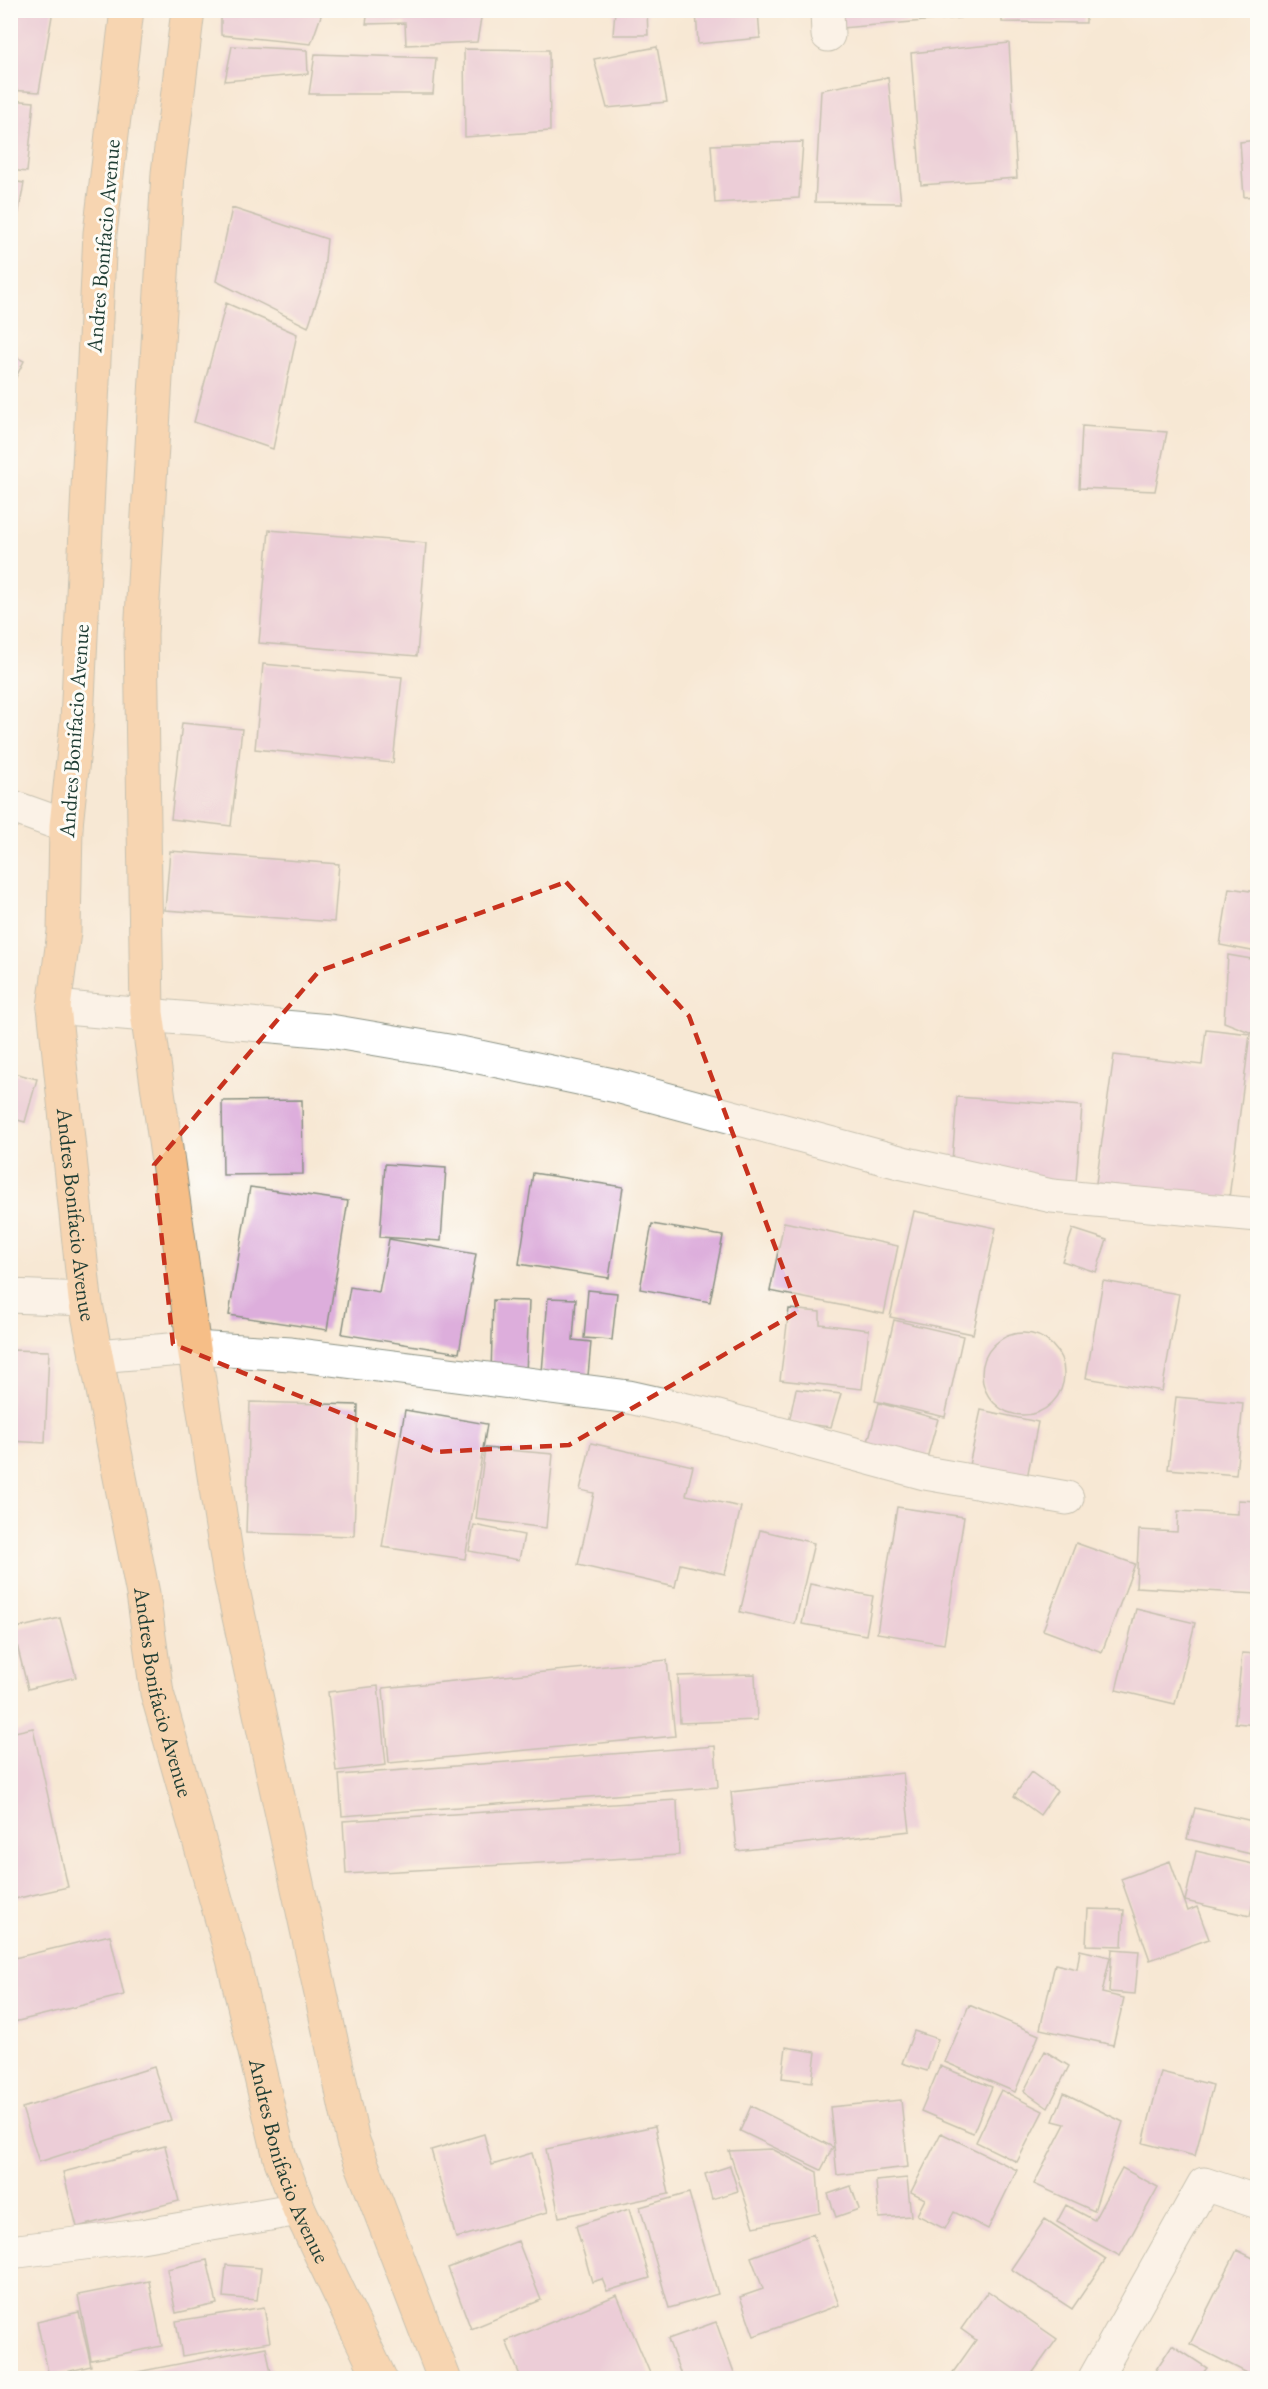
<svg xmlns="http://www.w3.org/2000/svg" width="1268" height="2389" font-family="'EB Garamond',serif">
  <style>
    .building { fill: #ddaedc }
    .lines { fill: none; stroke-linecap: round; stroke-linejoin: round }
    .minor-casing { stroke: #8b9284; stroke-width: 35 }
    .highway-casing { stroke: #8b9284; stroke-width: 35 }
    .minor { stroke: #fff; stroke-width: 33 }
    .highway { stroke: #f6be87; stroke-width: 33 }
    .marked { fill: none; stroke: #c8321e; stroke-width: 4.5; stroke-dasharray: 12 8; stroke-linejoin: round }
    .labels { text-anchor: middle; dominant-baseline: central; stroke-width: 6; stroke-linejoin: round; paint-order: stroke }
    .street-label { font-size: 22px; fill: #1f3d34; stroke: #fdfcf7 }
  </style>
  <rect width="100%" height="100%" fill="#fdfcf7"/>
  <filter id="ink" filterUnits="userSpaceOnUse"><feTurbulence type="fractalNoise" baseFrequency=".0167" numOctaves="2"/><feDisplacementMap in="SourceGraphic" scale="12" xChannelSelector="R" yChannelSelector="G"/><feConvolveMatrix kernelMatrix="1 2 1 2 8 2 1 2 1" color-interpolation-filters="sRGB"/></filter>
  <filter id="wash" filterUnits="userSpaceOnUse"><feTurbulence type="fractalNoise" baseFrequency=".008" numOctaves="4" result="noise"/><feDisplacementMap in="SourceGraphic" scale="24" xChannelSelector="R" yChannelSelector="G"/><feGaussianBlur stdDeviation="1.35" result="paint"/><feColorMatrix in="noise" values="0 0 0 0 0 0 0 0 0 0 0 0 0 0 0 0 0 1.4 0 .05"/><feComposite in="paint" operator="in"/></filter>
  <g filter="url(#wash)">
    <rect width="100%" height="100%" fill="#f7e8d4"/>
    <g id="blocks">
      <path class="building" d="M 10,10 L 53,10 L 39,92 L 10,90 Z
        M 221,10 L 323,10 L 311,44 L 221,35 Z
        M 368,10 L 494,10 L 493,14 L 482,12 L 477,42 L 406,45 L 405,23 L 366,24 Z
        M 615,10 L 647,10 L 648,35 L 613,35 Z
        M 696,10 L 758,10 L 760,38 L 698,44 Z
        M 840,10 L 960,10 L 960,18 L 841,28 Z
        M 1002,10 L 1086,10 L 1086,23 L 1002,22 Z
        M 1009,43 L 1017,178 L 921,185 L 911,53 Z
        M 232,46 L 307,50 L 308,74 L 225,81 Z
        M 657,47 L 667,102 L 607,108 L 594,59 Z
        M 464,49 L 549,50 L 550,131 L 465,137 Z
        M 315,54 L 436,58 L 433,94 L 309,94 Z
        M 888,77 L 901,203 L 815,202 L 821,90 Z
        M 10,100 L 34,102 L 27,172 L 10,170 Z
        M 1257,140 L 1257,196 L 1244,197 L 1240,142 Z
        M 803,142 L 799,198 L 715,203 L 711,145 Z
        M 10,181 L 24,183 L 12,249 L 10,249 Z
        M 232,208 L 327,239 L 323,282 L 308,327 L 216,281 Z
        M 226,303 L 297,334 L 273,449 L 194,422 Z
        M 10,354 L 24,361 L 10,389 Z
        M 1082,426 L 1167,432 L 1155,491 L 1079,488 Z
        M 269,530 L 426,543 L 417,656 L 259,643 Z
        M 263,664 L 402,677 L 393,763 L 255,749 Z
        M 182,723 L 242,729 L 231,826 L 171,819 Z
        M 170,851 L 339,864 L 334,922 L 165,910 Z
        M 1229,888 L 1257,892 L 1257,952 L 1220,945 Z
        M 1228,955 L 1257,960 L 1257,1035 L 1224,1022 Z
        M 1206,1029 L 1250,1034 L 1229,1198 L 1096,1183 L 1114,1055 L 1202,1065 Z
        M 10,1072 L 37,1079 L 25,1122 L 10,1118 Z
        M 957,1097 L 1082,1106 L 1076,1182 L 951,1174 Z
        M 302,1100 L 303,1174 L 223,1175 L 222,1101 Z
        M 385,1164 L 446,1168 L 441,1241 L 380,1237 Z
        M 533,1173 L 623,1187 L 609,1278 L 519,1264 Z
        M 250,1187 L 348,1201 L 327,1330 L 229,1315 Z
        M 914,1211 L 996,1228 L 973,1334 L 890,1317 Z
        M 784,1222 L 898,1246 L 884,1314 L 770,1291 Z
        M 652,1224 L 723,1236 L 710,1302 L 640,1289 Z
        M 1073,1229 L 1107,1240 L 1096,1272 L 1062,1261 Z
        M 389,1239 L 476,1254 L 459,1353 L 342,1334 L 350,1287 L 379,1292 Z
        M 1103,1281 L 1179,1294 L 1162,1391 L 1086,1378 Z
        M 588,1290 L 617,1293 L 612,1340 L 584,1338 Z
        M 548,1298 L 576,1299 L 573,1340 L 591,1342 L 588,1376 L 542,1372 Z
        M 493,1300 L 529,1301 L 526,1374 L 491,1374 Z
        M 789,1309 L 820,1312 L 820,1324 L 869,1330 L 862,1389 L 780,1380 Z
        M 894,1320 L 963,1336 L 945,1417 L 875,1401 Z
        M982 1374a41 41 0 1 1 82 0a41 41 0 1 1-82 0Z
        M 10,1350 L 49,1351 L 45,1443 L 10,1441 Z
        M 796,1389 L 841,1394 L 831,1427 L 789,1422 Z
        M 1176,1397 L 1243,1403 L 1236,1475 L 1168,1469 Z
        M 250,1402 L 358,1405 L 354,1536 L 246,1533 Z
        M 879,1403 L 938,1419 L 924,1469 L 865,1452 Z
        M 405,1410 L 487,1424 L 465,1559 L 382,1547 Z
        M 981,1410 L 1038,1422 L 1027,1478 L 969,1465 Z
        M 591,1443 L 693,1466 L 686,1495 L 741,1507 L 725,1574 L 680,1564 L 675,1587 L 578,1565 L 594,1493 L 580,1490 Z
        M 485,1448 L 553,1454 L 546,1528 L 476,1519 Z
        M 1238,1500 L 1257,1501 L 1257,1594 L 1136,1587 L 1139,1530 L 1177,1532 L 1178,1511 L 1238,1514 Z
        M 897,1507 L 964,1517 L 944,1644 L 877,1633 Z
        M 474,1525 L 524,1535 L 519,1560 L 469,1551 Z
        M 760,1530 L 814,1543 L 795,1624 L 740,1612 Z
        M 1076,1543 L 1135,1564 L 1102,1652 L 1043,1630 Z
        M 810,1584 L 873,1596 L 866,1635 L 802,1624 Z
        M 1136,1609 L 1195,1623 L 1175,1704 L 1116,1690 Z
        M 60,1618 L 76,1677 L 28,1689 L 13,1629 Z
        M 1242,1653 L 1257,1654 L 1257,1725 L 1235,1723 Z
        M 667,1660 L 675,1736 L 389,1763 L 383,1688 Z
        M 755,1674 L 757,1720 L 680,1723 L 678,1676 Z
        M 378,1686 L 386,1765 L 336,1771 L 328,1692 Z
        M 33,1728 L 68,1887 L 10,1900 L 10,1733 Z
        M 715,1746 L 718,1787 L 342,1816 L 339,1775 Z
        M 1031,1772 L 1057,1791 L 1040,1815 L 1014,1796 Z
        M 903,1773 L 910,1831 L 737,1851 L 731,1792 Z
        M 677,1800 L 679,1855 L 346,1874 L 343,1821 Z
        M 1195,1808 L 1257,1822 L 1251,1854 L 1187,1839 Z
        M 1196,1851 L 1257,1865 L 1257,1886 L 1250,1916 L 1185,1901 Z
        M 1170,1861 L 1188,1911 L 1197,1907 L 1209,1939 L 1150,1960 L 1121,1879 Z
        M 1088,1909 L 1124,1910 L 1122,1946 L 1086,1945 Z
        M 110,1935 L 124,1995 L 10,2023 L 10,1959 Z
        M 1112,1949 L 1139,1951 L 1135,1994 L 1109,1992 Z
        M 1080,1950 L 1110,1957 L 1102,1993 L 1124,1998 L 1113,2045 L 1040,2029 L 1055,1964 L 1077,1969 Z
        M 969,2005 L 1039,2035 L 1015,2092 L 945,2062 Z
        M 914,2031 L 938,2039 L 927,2071 L 902,2063 Z
        M 786,2047 L 816,2052 L 812,2082 L 782,2078 Z
        M 1045,2051 L 1069,2066 L 1048,2108 L 1024,2091 Z
        M 940,2066 L 992,2087 L 973,2133 L 921,2111 Z
        M 154,2067 L 171,2120 L 39,2162 L 22,2108 Z
        M 1161,2072 L 1213,2085 L 1195,2156 L 1143,2143 Z
        M 1001,2090 L 1043,2111 L 1017,2162 L 976,2142 Z
        M 1064,2093 L 1123,2122 L 1094,2211 L 1034,2184 L 1065,2124 L 1053,2121 Z
        M 901,2100 L 908,2167 L 837,2175 L 830,2107 Z
        M 751,2106 L 833,2147 L 821,2170 L 740,2131 Z
        M 655,2126 L 669,2194 L 559,2217 L 546,2149 Z
        M 941,2133 L 1017,2170 L 988,2229 L 954,2212 L 945,2229 L 917,2215 L 925,2199 L 911,2192 Z
        M 484,2134 L 492,2165 L 532,2153 L 548,2212 L 456,2238 L 431,2150 Z
        M 165,2146 L 179,2201 L 77,2227 L 63,2172 Z
        M 772,2149 L 817,2172 L 820,2213 L 754,2227 L 729,2151 Z
        M 730,2166 L 738,2191 L 712,2199 L 705,2174 Z
        M 1122,2168 L 1158,2187 L 1120,2256 L 1057,2222 L 1066,2205 L 1094,2220 Z
        M 907,2178 L 911,2216 L 879,2218 L 876,2181 Z
        M 851,2186 L 859,2209 L 836,2217 L 828,2194 Z
        M 689,2193 L 718,2294 L 669,2308 L 640,2207 Z
        M 629,2209 L 650,2278 L 607,2291 L 602,2279 L 592,2282 L 576,2226 Z
        M 1045,2219 L 1106,2259 L 1072,2309 L 1011,2269 Z
        M 813,2234 L 839,2305 L 754,2336 L 740,2297 L 763,2289 L 751,2257 Z
        M 518,2241 L 541,2300 L 471,2329 L 448,2268 Z
        M 1237,2250 L 1257,2260 L 1257,2378 L 1190,2344 Z
        M 207,2260 L 217,2304 L 176,2313 L 167,2269 Z
        M 226,2265 L 261,2268 L 257,2300 L 223,2297 Z
        M 149,2281 L 162,2346 L 91,2360 L 78,2295 Z
        M 988,2291 L 1057,2339 L 1029,2378 L 949,2378 L 976,2340 L 961,2329 Z
        M 617,2295 L 652,2378 L 521,2378 L 506,2341 Z
        M 264,2307 L 270,2342 L 182,2356 L 176,2321 Z
        M 79,2312 L 91,2366 L 49,2376 L 37,2322 Z
        M 716,2322 L 736,2378 L 682,2378 L 668,2339 Z
        M 1172,2345 L 1207,2368 L 1199,2378 L 1165,2378 L 1155,2371 Z
        M 266,2347 L 272,2378 L 133,2378 L 132,2373 Z
        M 10,2370 L 17,2372 L 16,2378 L 10,2378 Z"/>
    </g>
  </g>
  <g filter="url(#ink)">
    <use href="#blocks" fill-opacity="0" stroke="#8b9284" stroke-width="1.5"/>
    <g class="lines">
      <g class="minor-casing">
        <path id="minor" d="M 827,10 L 828,35
          M 10,806 L 66,826
          M 54,1007 L 330,1031 L 460,1053 L 617,1086 L 903,1163 L 1052,1196 L 1258,1215
          M 10,1296 L 85,1299
          M 96,1356 L 194,1348 L 291,1354 L 629,1397 L 714,1416 L 925,1473 L 1067,1498
          M 10,2252 L 141,2236 L 299,2209
          M 1095,2378 L 1204,2184 L 1258,2202"/>
      </g>
      <g class="highway-casing">
        <g id="highway">
          <path id="s1" d="M 127,10 L 100,233 L 77,721 L 66,826 L 64,932 L 54,1007 L 85,1299 L 143,1594 L 157,1693 L 233,1959 L 280,2158 L 299,2209 L 380,2378"/>
          <path d="M 188,10 L 168,173 L 141,634 L 147,1013 L 194,1348 L 229,1571 L 353,2141 L 444,2378"/>
        </g>
      </g>
      <use href="#minor" class="minor"/>
      <use href="#highway" class="highway"/>
    </g>
  </g>
  <path d="M0 0H1268V2389H0ZM 566,882 L 689,1016 L 799,1311 L 569,1445 L 435,1452 L 173,1344 L 154,1165 L 319,971 Z" fill="#f7e8d4" fill-opacity=".55" fill-rule="evenodd"/>
  <path class="marked" d="M 566,882 L 689,1016 L 799,1311 L 569,1445 L 435,1452 L 173,1344 L 154,1165 L 319,971 Z"/>
  <g class="labels">
    <g class="street-label">
      <text transform="translate(103 246) rotate(-85)">Andres Bonifacio Avenue</text>
      <text transform="translate(74 731) rotate(-86)">Andres Bonifacio Avenue</text>
      <text stroke="none"><textPath href="#s1" startOffset="1209">Andres Bonifacio Avenue</textPath></text>
      <text stroke="none"><textPath href="#s1" startOffset="1695">Andres Bonifacio Avenue</textPath></text>
      <text stroke="none"><textPath href="#s1" startOffset="2181">Andres Bonifacio Avenue</textPath></text>
    </g>
  </g>
  <rect width="1268" height="2389" fill="none" stroke="#fdfcf7" stroke-width="36"/>
</svg>
